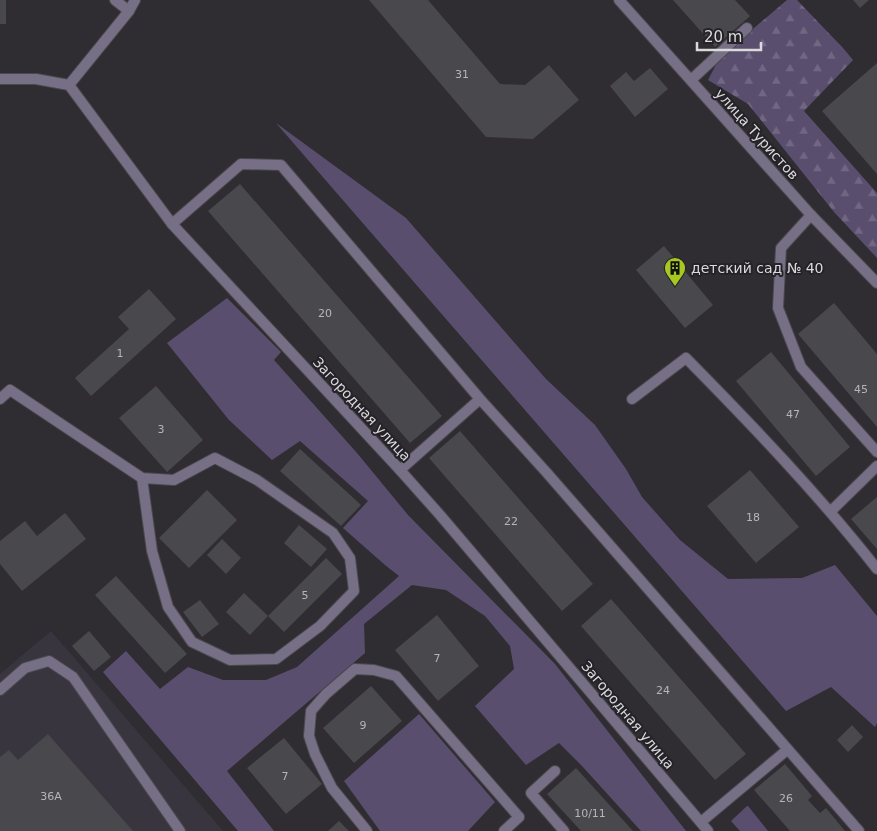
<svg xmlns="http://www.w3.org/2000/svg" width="877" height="831" font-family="'DejaVu Sans',sans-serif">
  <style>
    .built { fill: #38353f }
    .grass { fill: #5a4e6e }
    .forest { fill: url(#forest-firs) }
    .building { fill: #49484d }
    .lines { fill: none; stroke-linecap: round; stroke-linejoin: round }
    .service-casing { stroke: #4a494d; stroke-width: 12 }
    .minor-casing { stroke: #4a494d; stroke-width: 12 }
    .service { stroke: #776f86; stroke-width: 10 }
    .minor { stroke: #776f86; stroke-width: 10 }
    .labels { text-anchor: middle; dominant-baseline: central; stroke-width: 4; stroke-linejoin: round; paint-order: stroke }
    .number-label { font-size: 11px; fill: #b6b5b8 }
    .street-label { font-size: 14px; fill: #dad9dc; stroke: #252328 }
    .poi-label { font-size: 14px; fill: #dad9dc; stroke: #252328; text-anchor: start }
  </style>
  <defs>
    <pattern id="forest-firs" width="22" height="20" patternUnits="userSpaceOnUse" patternTransform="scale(1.25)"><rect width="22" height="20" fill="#5a4e6e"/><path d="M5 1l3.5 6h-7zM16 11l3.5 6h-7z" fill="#716782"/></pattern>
  </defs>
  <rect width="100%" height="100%" fill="#2f2d32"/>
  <path class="built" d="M 51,631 L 223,831 L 0,831 L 0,674 Z"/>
  <path class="grass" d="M 276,123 L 406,218 L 546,379 L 595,425 L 626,469 L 642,497 L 680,540 L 728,579 L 802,578 L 835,565 L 877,616 L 877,723 L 875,727 L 831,687 L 786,711 Z
    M 227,298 L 281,352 L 274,360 L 357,453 L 408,515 L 555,664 L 686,831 L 641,831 L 582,766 L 559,743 L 526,765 L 475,706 L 514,669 L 510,646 L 485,616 L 446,590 L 412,585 L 364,624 L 365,653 L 227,771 L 274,831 L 238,831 L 103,672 L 126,651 L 160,689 L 188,667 L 223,680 L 266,680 L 297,667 L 399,576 L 385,565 L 343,528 L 368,501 L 300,441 L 272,460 L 229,420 L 167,343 Z
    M 419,714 L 495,802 L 468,831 L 380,831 L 344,781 Z
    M 747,806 L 748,806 L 768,831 L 740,831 L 731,821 Z"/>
  <path class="forest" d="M 787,0 L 797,0 L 843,48 L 853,60 L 804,111 L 877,193 L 877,258 L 834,212 L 748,104 L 708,80 L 720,57 Z"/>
  <path class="building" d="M 0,0 L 6,0 L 6,24 L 0,24 Z
    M 369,0 L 428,0 L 500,84 L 525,85 L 549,65 L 579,100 L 533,139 L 486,137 Z
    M 673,0 L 735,0 L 750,16 L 715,47 Z
    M 853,0 L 869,0 L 860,8 Z
    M 877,63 L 877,174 L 822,111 Z
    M 650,68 L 668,89 L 635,117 L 610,86 L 626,72 L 634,81 Z
    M 240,184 L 442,416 L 410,443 L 208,211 Z
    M 664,246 L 713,305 L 685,328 L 636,270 Z
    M 149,289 L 176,319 L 91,396 L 75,378 L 129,329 L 118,317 Z
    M 834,303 L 877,354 L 877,427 L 798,334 Z
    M 771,352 L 850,447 L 816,476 L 736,381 Z
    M 156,386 L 203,440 L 167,472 L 119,418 Z
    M 460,431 L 593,584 L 562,611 L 429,458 Z
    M 300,449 L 361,505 L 341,526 L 280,471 Z
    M 750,470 L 799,527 L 756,563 L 707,506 Z
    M 207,490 L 237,520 L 189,568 L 159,538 Z
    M 877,497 L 877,549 L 851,519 Z
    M 65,513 L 86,539 L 22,591 L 0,564 L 0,541 L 25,521 L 37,536 Z
    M 299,525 L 327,549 L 311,567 L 284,543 Z
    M 222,539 L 241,558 L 226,574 L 207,555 Z
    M 326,558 L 342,574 L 284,632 L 268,616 Z
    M 116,576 L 187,654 L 165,673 L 95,595 Z
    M 244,593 L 268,616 L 250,635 L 226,612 Z
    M 611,599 L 746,754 L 715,780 L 581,626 Z
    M 200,600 L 219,624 L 202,637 L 183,612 Z
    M 437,615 L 479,666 L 438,701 L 395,650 Z
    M 89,631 L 111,657 L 94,671 L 72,646 Z
    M 371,686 L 402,721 L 354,763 L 323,728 Z
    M 852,725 L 863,737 L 848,752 L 837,740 Z
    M 48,734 L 133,831 L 0,831 L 0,757 L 9,750 L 18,760 Z
    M 284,738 L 322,784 L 286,814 L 247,768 Z
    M 785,764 L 812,796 L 808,800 L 820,813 L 826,808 L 845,831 L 790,831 L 754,790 Z
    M 576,768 L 633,831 L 581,831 L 547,794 Z
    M 339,821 L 349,831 L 328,831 Z"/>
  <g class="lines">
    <g class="service-casing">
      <path id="service" d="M 115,0 L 129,11
        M 691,80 L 747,28
        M 811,215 L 781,248 L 778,308 L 801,367 L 877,452
        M 172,224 L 241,164 L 281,165 L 480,399 L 547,473 L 859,831
        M 0,399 L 10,390 L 142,478 L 174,480 L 215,458 L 257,480 L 333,533 L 350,558 L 354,591 L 320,626 L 276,659 L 230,660 L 192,642 L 168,607 L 152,551 L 142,478
        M 632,399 L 686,358 C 752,425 819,495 877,569
        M 400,470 L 480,399
        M 830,512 L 877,466
        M 0,690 L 25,668 L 49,661 L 73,677 L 180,831
        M 555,771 L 531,793 L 564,831
        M 701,822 L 787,750
        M 367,831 L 332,788 L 315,754 L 309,736 L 311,711 L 326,694 L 355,669 L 374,670 L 396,676 L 519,817"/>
    </g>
    <g class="minor-casing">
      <path id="minor" d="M 619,0 L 811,215 L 877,283
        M 0,79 L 36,79 L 69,85
        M 69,85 L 172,224 L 400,470 L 440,515 L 708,831
        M 69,85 L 129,11 L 135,0
        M 504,831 L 519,817"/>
    </g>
    <use href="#service" class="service"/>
    <use href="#minor" class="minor"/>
  </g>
  <defs>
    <g id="building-pin" transform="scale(1.125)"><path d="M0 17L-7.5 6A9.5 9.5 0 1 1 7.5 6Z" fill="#a6c820" stroke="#252328"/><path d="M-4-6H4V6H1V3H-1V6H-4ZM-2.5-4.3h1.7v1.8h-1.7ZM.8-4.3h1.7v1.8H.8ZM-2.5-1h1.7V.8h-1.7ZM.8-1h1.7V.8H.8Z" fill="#111"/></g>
  </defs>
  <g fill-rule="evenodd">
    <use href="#building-pin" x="675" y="268"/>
  </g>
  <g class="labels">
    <g class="number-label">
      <text x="462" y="74">31</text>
      <text x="325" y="313">20</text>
      <text x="120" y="353">1</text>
      <text x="861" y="389">45</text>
      <text x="793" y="414">47</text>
      <text x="161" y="429">3</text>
      <text x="753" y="517">18</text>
      <text x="511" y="521">22</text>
      <text x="305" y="595">5</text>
      <text x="437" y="658">7</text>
      <text x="663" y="690">24</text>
      <text x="363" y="725">9</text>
      <text x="285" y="776">7</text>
      <text x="51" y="796">36А</text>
      <text x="786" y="798">26</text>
      <text x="590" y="813">10/11</text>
    </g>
    <g class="street-label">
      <text transform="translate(757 134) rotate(48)">улица Туристов</text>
      <text transform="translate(362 409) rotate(47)">Загородная улица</text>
      <text transform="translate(628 715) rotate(50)">Загородная улица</text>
    </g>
    <g class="poi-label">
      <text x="691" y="268">детский сад № 40</text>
    </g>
  </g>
  <path d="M697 42v8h64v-8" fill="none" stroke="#dad9dc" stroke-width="2.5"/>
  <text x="704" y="42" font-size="15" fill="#dad9dc" stroke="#252328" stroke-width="4" paint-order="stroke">20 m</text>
</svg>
